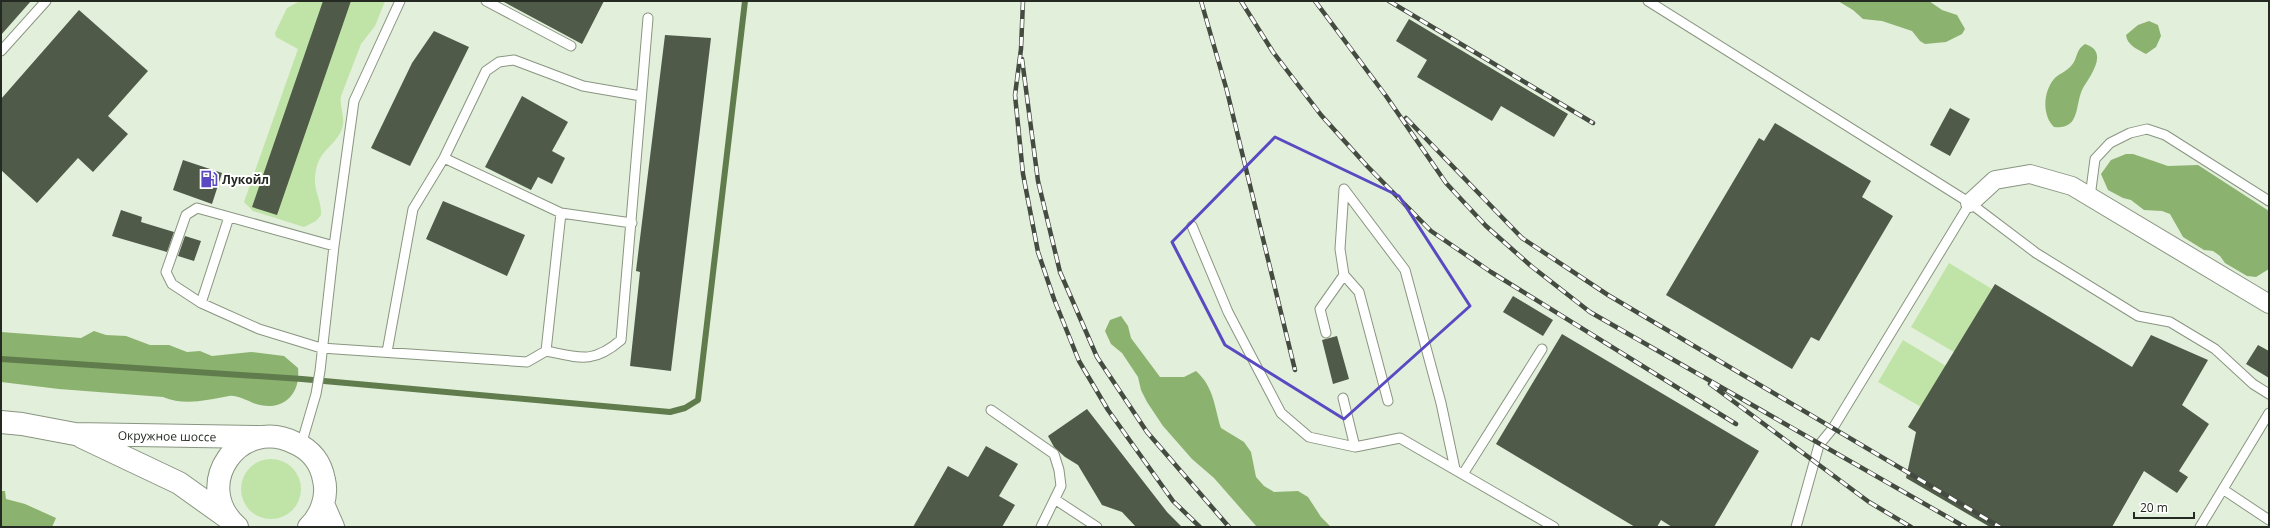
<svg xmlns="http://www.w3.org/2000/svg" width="2270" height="528" font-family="'Open Sans',sans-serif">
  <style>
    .green { fill: #c0e4a8 }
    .forest { fill: #8bb26f }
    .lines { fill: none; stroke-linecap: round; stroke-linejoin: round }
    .stream { stroke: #607c4c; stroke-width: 6 }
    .building { fill: #4f5a48 }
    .service-casing { stroke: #899581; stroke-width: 11 }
    .minor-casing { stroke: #899581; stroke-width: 20 }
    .primary-casing { stroke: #899581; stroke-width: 24 }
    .service { stroke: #fff; stroke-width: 9 }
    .minor { stroke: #fff; stroke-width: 18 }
    .primary { stroke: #fff; stroke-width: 22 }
    .rail-casing { stroke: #444b40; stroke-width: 4.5 }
    .rail { stroke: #fff; stroke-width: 3; stroke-dasharray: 9; stroke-linecap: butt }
    .marked { fill: none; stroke: #594ac2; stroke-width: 3; stroke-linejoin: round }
    .labels { text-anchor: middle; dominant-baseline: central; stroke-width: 4; stroke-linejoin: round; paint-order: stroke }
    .poi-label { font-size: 12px; font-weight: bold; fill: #242921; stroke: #fff; text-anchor: start }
    .street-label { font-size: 12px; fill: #242921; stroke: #fff }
  </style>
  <rect width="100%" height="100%" fill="#e2efda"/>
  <path class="green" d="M 300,1 L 385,1 L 375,26 L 361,44 L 341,96 C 339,107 346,117 342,129 C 333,150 317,149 315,178 C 314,191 322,202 321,215 L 316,221 L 304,227 L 253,211 L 244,202 L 298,49 L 276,37 L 275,33 L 287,8 Z
    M 1949,263 L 1992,289 L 1954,352 L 1911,327 Z
    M 1903,340 L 1946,366 L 1921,407 L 1878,382 Z
    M241 489a30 30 0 1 1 60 0a30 30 0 1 1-60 0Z"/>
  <path class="forest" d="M 1838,1 L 1929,1 L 1942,10 L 1957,15 L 1965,29 L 1962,34 L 1946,42 L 1925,44 L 1920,41 L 1912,31 L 1882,21 L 1863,19 L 1853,10 Z
    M 2149,21 L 2158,25 L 2161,36 L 2156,47 L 2146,54 C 2137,49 2127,45 2126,35 L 2138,25 Z
    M 2085,44 C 2111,52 2088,78 2082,90 C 2075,106 2080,130 2054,127 C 2042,116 2043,92 2054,79 C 2058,74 2066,72 2071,66 C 2078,59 2075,50 2085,44 Z
    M 2126,154 L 2133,154 L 2168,166 L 2198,165 L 2269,211 L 2269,269 L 2256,277 L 2247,276 L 2225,263 L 2220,256 L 2213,251 L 2204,250 L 2183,237 L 2170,214 L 2162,211 L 2144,210 L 2131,200 L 2123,198 L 2108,190 L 2101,174 L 2111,160 Z
    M 1121,316 L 1128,326 L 1131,338 L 1160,377 L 1184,377 L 1196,371 C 1214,387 1214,406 1221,428 L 1244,442 L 1251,452 L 1256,477 L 1264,486 L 1274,492 L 1298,491 L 1308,497 L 1321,517 L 1331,527 L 1257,527 L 1214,478 L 1192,459 L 1163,426 L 1147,402 L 1141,390 L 1138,377 L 1122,353 L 1111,344 L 1105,331 L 1110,320 Z
    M 94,331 L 106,335 L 126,336 L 150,345 L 169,345 L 187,352 L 200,351 L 212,356 L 251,352 L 284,356 L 298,368 C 301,397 280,413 253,403 C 246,400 236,395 229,396 C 206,400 185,406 163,397 L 59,389 L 1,382 L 1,332 L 81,338 Z
    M 1,491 L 5,491 L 6,499 L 25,504 L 56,518 L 52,527 L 1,527 Z"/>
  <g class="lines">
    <path class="stream" d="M 1,359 L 302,379 L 670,412 L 685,408 L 698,400 L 745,1"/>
  </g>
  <path class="building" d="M 1,1 L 31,1 L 1,35 Z
    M 323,1 L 351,1 L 277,215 L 252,207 Z
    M 502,1 L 604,1 L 582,44 Z
    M 79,10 L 148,71 L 108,116 L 128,134 L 93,172 L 78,158 L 37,203 L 1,170 L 1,99 Z
    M 1409,19 L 1568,114 L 1554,137 L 1501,106 L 1492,121 L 1417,77 L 1427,60 L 1396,41 Z
    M 434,31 L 469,47 L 410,166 L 371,148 L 412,63 Z
    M 665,35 L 711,38 L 671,371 L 630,366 L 640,272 L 636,271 Z
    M 522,96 L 568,122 L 552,151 L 565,158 L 552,184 L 538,177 L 531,190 L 485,167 Z
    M 1950,108 L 1970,119 L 1950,156 L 1930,145 Z
    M 1775,123 L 1871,181 L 1862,197 L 1893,216 L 1819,341 L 1811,337 L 1792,369 L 1666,295 L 1759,138 L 1764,141 Z
    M 183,160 L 222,173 L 212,204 L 173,190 Z
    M 443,201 L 525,235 L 507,276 L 426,239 Z
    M 121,210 L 142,217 L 141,222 L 174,232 L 167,252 L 112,236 Z
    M 185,236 L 201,241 L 194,261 L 178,256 Z
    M 1995,284 L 2132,367 L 2151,335 L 2208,360 L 2182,405 L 2209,424 L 2179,471 L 2188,477 L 2177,493 L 2144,471 L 2112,527 L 1990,527 L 1906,478 L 1916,432 L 1908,427 Z
    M 1513,296 L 1553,320 L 1543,336 L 1503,312 Z
    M 1562,334 L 1759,451 L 1714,527 L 1672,527 L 1661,520 L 1657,527 L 1635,527 L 1496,444 Z
    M 1337,336 L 1349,379 L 1333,384 L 1322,340 Z
    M 2258,345 L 2269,351 L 2269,378 L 2246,364 Z
    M 1087,409 L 1167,512 L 1182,527 L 1136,527 L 1122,512 L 1102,505 L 1078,465 L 1065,457 L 1054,447 L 1048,436 Z
    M 986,446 L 1018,464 L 999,496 L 1015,505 L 1002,527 L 913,527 L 948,466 L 968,477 Z"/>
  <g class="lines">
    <g class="service-casing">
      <path id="service" d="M 486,1 L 571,46
        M 1648,1 L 1970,203 L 2036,253 L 2138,316 L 2170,322 L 2215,349 L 2253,384 L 2269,394
        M 1,51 L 46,1
        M 444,158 L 561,213 L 632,223
        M 1344,189 L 1405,270 L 1441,403 L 1455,469
        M 2090,197 L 2095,159 L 2110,143 L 2130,133 L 2147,129 L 2165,135 L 2269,201
        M 1192,226 L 1228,312 L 1281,413 L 1309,437 L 1355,447 L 1400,438 L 1554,527
        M 334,246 L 197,208 L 186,215 L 166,272 L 172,284 L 201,303 L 259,329 L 321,348 L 527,362 L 546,351 C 580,358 593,364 621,340 L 648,18
        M 1344,275 L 1359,292 L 1388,401
        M 201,303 L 229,217
        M 1326,333 L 1320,309 L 1344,275 L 1340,249 L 1344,189
        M 546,351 L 561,213
        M 387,352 L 413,209 L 444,158 L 486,71 L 499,62 L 514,60 L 583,86 L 641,96
        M 1343,398 L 1355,447
        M 991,410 L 1054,454 L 1059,470 L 1061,486 L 1041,527
        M 301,445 L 316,394 L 320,371 L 334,246 L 354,101 L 400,1
        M 1463,474 L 1542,349
        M 2224,490 L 2269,520
        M 1056,500 L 1097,527
        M 1796,527 L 1819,445 L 1833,428 L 1970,203
        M 2200,527 L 2269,413"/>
    </g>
    <g class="minor-casing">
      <path id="minor" d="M 1970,203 L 1995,180 L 2030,174 L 2072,186 L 2269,304"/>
    </g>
    <g class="primary-casing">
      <path id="primary" d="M 1,422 L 22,424 L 75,434 L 258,437
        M 82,437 L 179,483 L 228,518
        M 323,504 L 333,527
        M 237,527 C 190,485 240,415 295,443 C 311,450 321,463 324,480 C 328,496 321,516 309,527"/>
    </g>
    <use href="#service" class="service"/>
    <use href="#minor" class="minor"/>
    <use href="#primary" class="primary"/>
    <g class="rail-casing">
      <path id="rail" d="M 1023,1 L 1021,49 L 1015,95 L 1023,174 L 1038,252 L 1054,299 L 1079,361 L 1108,410 L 1173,501 L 1200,527
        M 1201,1 L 1227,91 L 1295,370
        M 1241,1 L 1273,52 L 1321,115 L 1367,166 L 1431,231 L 1491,272 L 1736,424
        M 1315,1 L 1386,96 L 1446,183 L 1486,226 L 1531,266 L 1590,312 L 1965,527
        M 1389,1 L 1593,123
        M 1022,59 L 1038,181 L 1060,272 L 1097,357 L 1147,432 L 1229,527
        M 1406,118 L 1522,238 L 1608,295 L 2000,527
        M 1710,384 L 1869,502 L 1911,527"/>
    </g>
    <use href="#rail" class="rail"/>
  </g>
  <path class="marked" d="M 1275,137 L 1399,196 L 1470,306 L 1344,419 L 1225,345 L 1172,242 Z"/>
  <defs>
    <g id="fuel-bare" transform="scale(1.38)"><path d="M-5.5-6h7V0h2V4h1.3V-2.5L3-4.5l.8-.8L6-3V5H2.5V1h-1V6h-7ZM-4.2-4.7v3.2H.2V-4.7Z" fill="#594ac2" stroke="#fff" stroke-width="2.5" paint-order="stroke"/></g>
  </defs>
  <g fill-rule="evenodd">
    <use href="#fuel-bare" x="209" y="179"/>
  </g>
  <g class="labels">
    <g class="poi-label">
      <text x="222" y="179">Лукойл</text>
    </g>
    <g class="street-label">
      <text transform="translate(167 436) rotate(1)">Окружное шоссе</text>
    </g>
  </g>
  <rect width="2270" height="528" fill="none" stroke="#242921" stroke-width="4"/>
  <path d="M2134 512v6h60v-6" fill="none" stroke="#242921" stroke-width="2"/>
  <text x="2140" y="512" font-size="12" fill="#242921" stroke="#ffffff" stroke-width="3" paint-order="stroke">20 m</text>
</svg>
